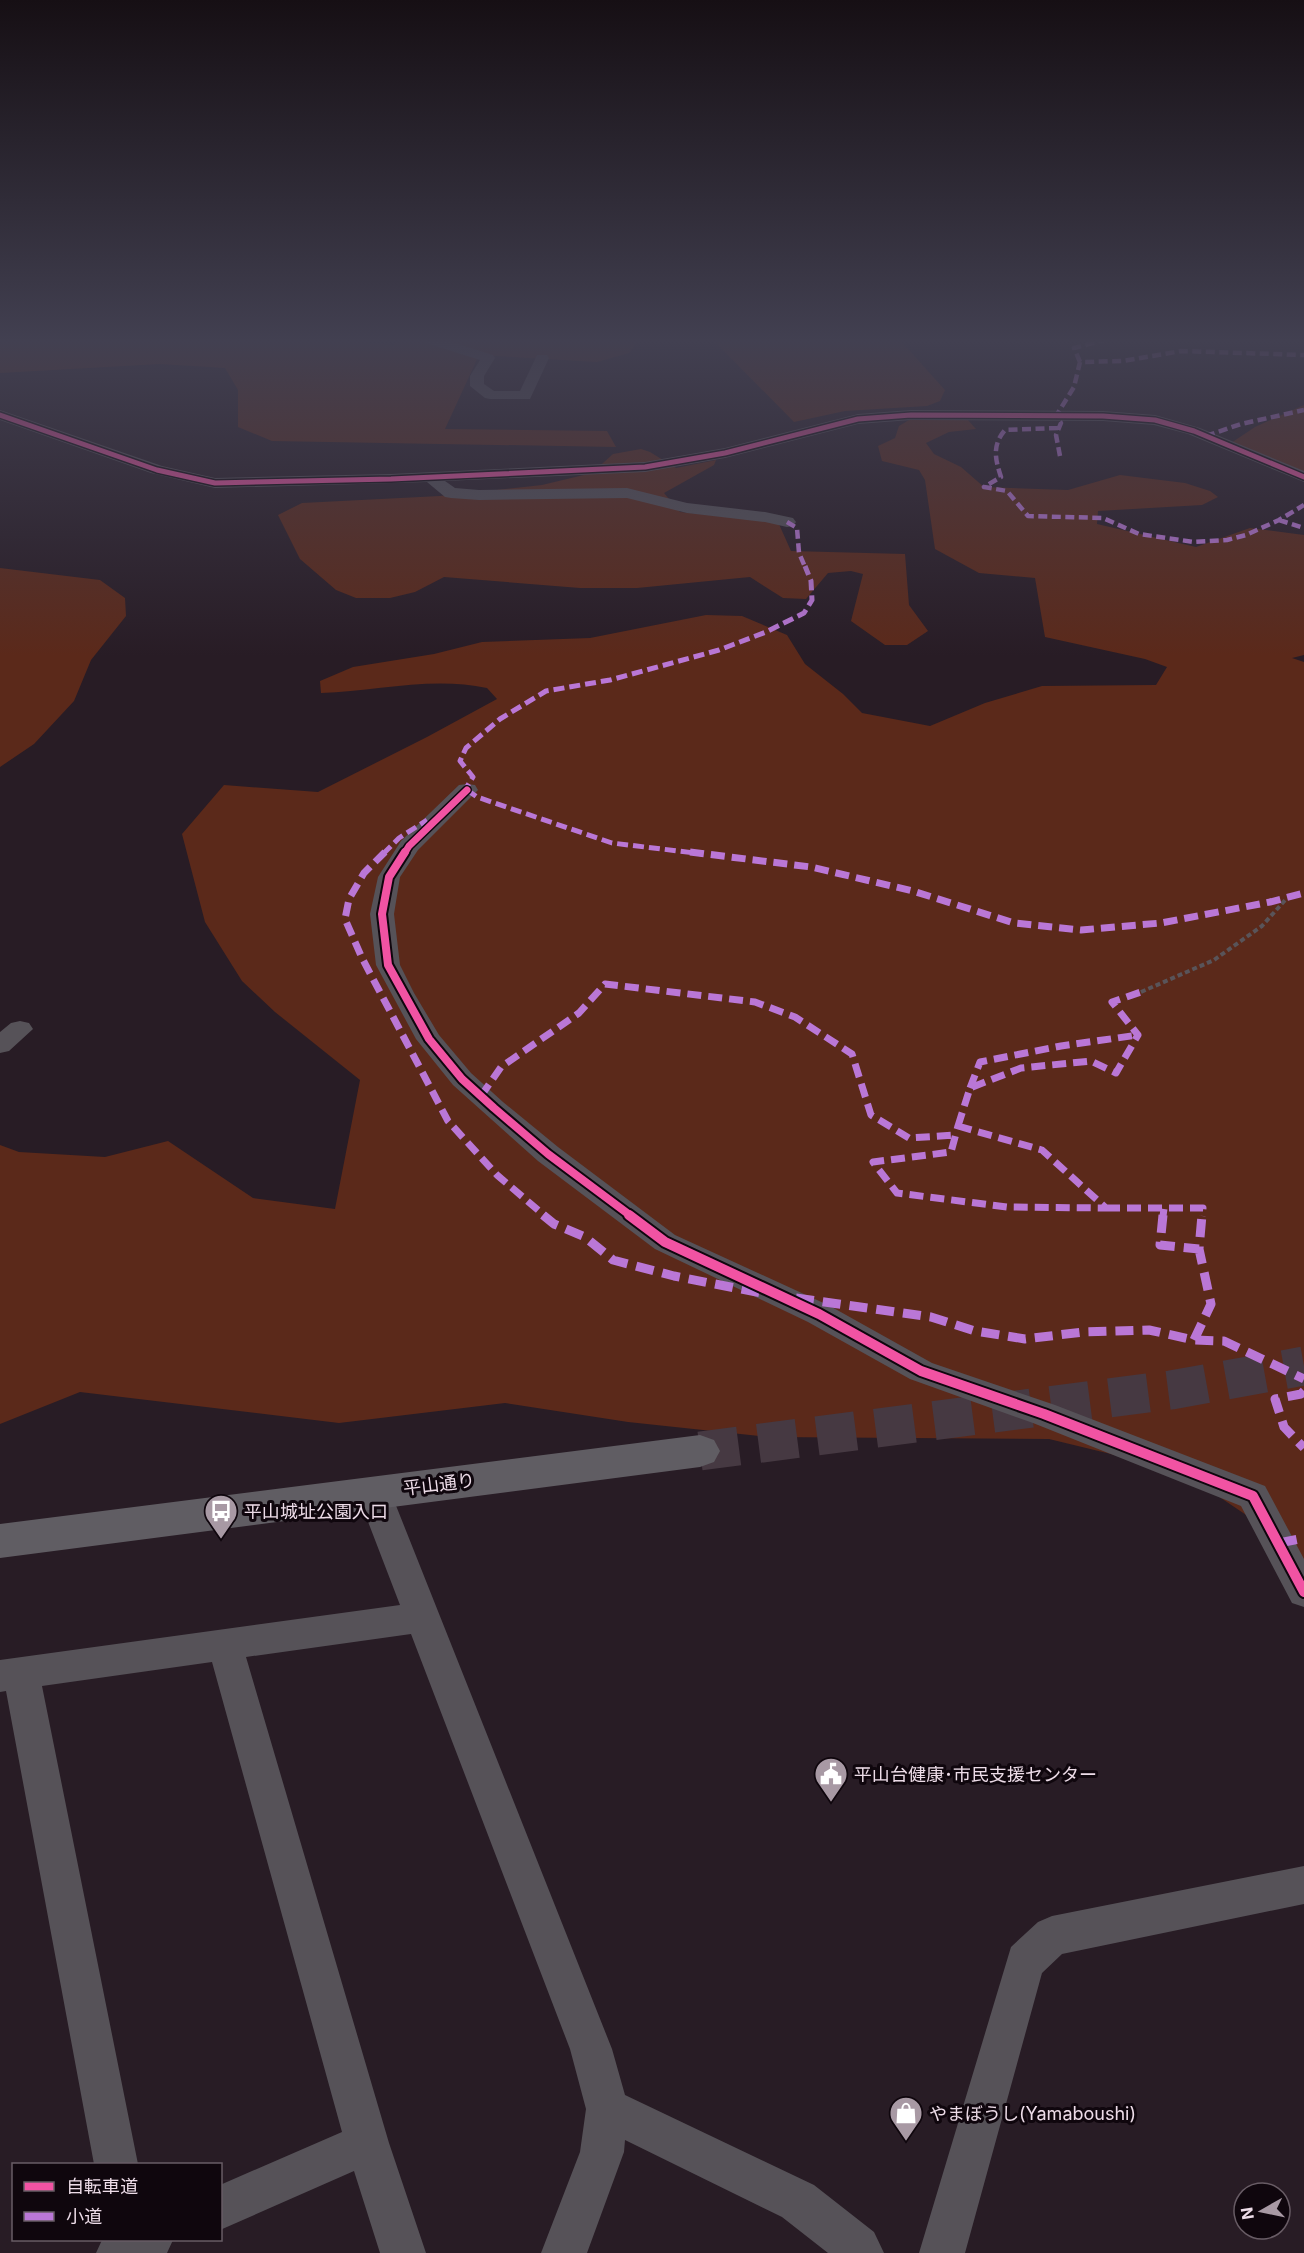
<svg xmlns="http://www.w3.org/2000/svg" width="1304" height="2253" font-family="Inter,'Noto Sans JP',sans-serif">
  <style>
    .green { fill: #5b291a }
    .lines { fill: none; stroke-linecap: round; stroke-linejoin: round }
    .major-tunnel { stroke: #463942; stroke-width: 39; stroke-dasharray: 39 20; stroke-linecap: butt }
    .path { stroke: #595459; stroke-width: 4; stroke-dasharray: 5 3; stroke-linecap: butt }
    .minor { fill: #565258; fill-rule: evenodd }
    .major { fill: #605d63; fill-rule: evenodd }
    .quiet-far3 { stroke: #ba77d6; stroke-width: 4.5; stroke-dasharray: 9 4.5; stroke-linecap: butt }
    .quiet-far2 { stroke: #ba77d6; stroke-width: 5; stroke-dasharray: 11 5; stroke-linecap: butt }
    .quiet-far1 { stroke: #ba77d6; stroke-width: 7; stroke-dasharray: 14 7; stroke-linecap: butt }
    .quiet { stroke: #ba77d6; stroke-width: 9; stroke-dasharray: 18 9; stroke-linecap: butt }
    .cycleway-far3-casing { stroke: #0f060d; stroke-width: 8 }
    .cycleway-far2-casing { stroke: #0f060d; stroke-width: 10 }
    .cycleway-far1-casing { stroke: #0f060d; stroke-width: 12 }
    .cycleway-casing { stroke: #0f060d; stroke-width: 14 }
    .cycleway-far3 { stroke: #f153a3; stroke-width: 5 }
    .cycleway-far2 { stroke: #f153a3; stroke-width: 7 }
    .cycleway-far1 { stroke: #f153a3; stroke-width: 8 }
    .cycleway { stroke: #f153a3; stroke-width: 10 }
    .labels { text-anchor: middle; dominant-baseline: central; stroke-width: 6; stroke-linejoin: round; paint-order: stroke }
    .near-street-label { font-size: 18px; fill: #eddce8; stroke: #0f060d }
    .near-poi-label { font-size: 18px; fill: #eddce8; stroke: #0f060d; text-anchor: start }
  </style>
  <rect width="100%" height="100%" fill="#281c25"/>
  <path class="green" d="M 0,340 L 341,340 L 394,345 L 403,340 L 639,340 L 629,353 L 597,362 L 479,355 L 445,429 L 607,431 L 616,447 L 272,441 L 238,427 L 238,390 L 225,368 L 160,364 L 0,373 Z
    M 713,340 L 900,340 L 945,390 L 940,401 L 927,406 L 845,411 L 794,422 Z
    M 1304,405 L 1304,474 L 1228,445 L 1255,427 Z
    M 909,420 L 968,420 L 976,429 L 949,432 L 926,443 L 934,454 L 961,467 L 984,487 L 1068,490 L 1120,475 L 1185,483 L 1210,491 L 1218,497 L 1202,505 L 1098,511 L 1097,524 L 1196,547 L 1250,528 L 1304,535 L 1304,655 L 1292,658 L 1304,662 L 1304,1562 L 1298,1550 L 1181,1471 L 1049,1439 L 769,1437 L 628,1422 L 505,1403 L 339,1423 L 80,1392 L 0,1424 L 0,1145 L 19,1152 L 105,1157 L 168,1141 L 253,1198 L 335,1209 L 360,1080 L 275,1012 L 242,981 L 205,922 L 182,834 L 224,785 L 318,792 L 427,737 L 497,699 L 487,688 C 433,676 376,691 321,693 L 320,681 L 353,667 L 434,654 L 482,642 L 590,638 L 706,615 L 742,616 L 787,635 L 805,664 L 843,694 L 862,713 L 930,726 L 985,703 L 1042,686 L 1156,685 L 1167,667 L 1145,659 L 1045,637 L 1035,578 L 979,573 L 935,549 L 925,480 L 919,470 L 882,461 L 878,446 L 895,438 L 899,426 Z
    M 641,449 L 650,452 L 676,468 L 716,460 L 714,465 L 664,493 L 680,512 L 778,522 L 791,551 L 905,554 L 909,605 L 928,631 L 907,645 L 885,645 L 851,621 L 863,574 L 851,571 L 828,573 L 806,599 L 783,598 L 750,577 L 637,588 L 580,588 L 444,577 L 415,592 L 390,598 L 356,598 L 336,590 L 300,559 L 278,515 L 302,503 L 440,496 L 542,485 L 592,473 L 613,454 Z
    M 0,568 L 100,580 L 125,598 L 126,616 L 91,660 L 74,701 L 34,744 L 0,767 Z"/>
  <g class="lines">
    <path class="major-tunnel" d="M 700,1451 L 1171,1390 L 1304,1366"/>
    <path class="path" d="M 1141,992 L 1214,960 L 1262,926 L 1287,898"/>
    <path class="minor" d="M 424,340 L 446,340 L 493,355 L 495,358 L 484,376 L 484,384 L 494,391 L 520,391 L 537,355 L 547,355 L 549,358 L 530,399 L 490,399 L 485,398 L 470,386 L 470,376 L 480,360 L 426,343 Z
      M 0,410 L 162,466 L 215,478 L 391,474 L 645,462 L 725,448 L 858,414 L 911,410 L 1103,411 L 1155,415 L 1200,428 L 1304,471 L 1304,482 L 1188,434 L 1154,425 L 1103,421 L 911,420 L 858,424 L 725,458 L 645,472 L 445,481 L 455,488 L 479,490 L 627,488 L 687,503 L 765,512 L 793,518 L 796,522 L 793,526 L 787,527 L 765,522 L 687,513 L 627,498 L 479,500 L 451,498 L 445,497 L 427,482 L 215,488 L 151,473 L 0,420 Z
      M 467,784 L 475,785 L 478,790 L 418,850 L 400,877 L 394,914 L 400,965 L 414,993 L 439,1035 L 471,1073 L 503,1102 L 558,1147 L 675,1235 L 830,1306 L 932,1363 L 1055,1405 L 1265,1486 L 1304,1559 L 1304,1607 L 1292,1603 L 1241,1506 L 1033,1423 L 910,1379 L 808,1322 L 655,1249 L 538,1161 L 453,1085 L 416,1039 L 376,965 L 370,914 L 378,877 L 401,841 L 459,785 Z
      M 20,1021 L 29,1023 L 33,1029 L 9,1051 L 0,1053 L 0,1032 L 11,1023 Z
      M 374,1479 L 386,1483 L 391,1493 L 612,2049 L 625,2095 L 814,2185 L 874,2232 L 884,2253 L 828,2253 L 782,2217 L 625,2140 L 624,2152 L 587,2253 L 541,2253 L 580,2152 L 586,2109 L 570,2049 L 411,1634 L 246,1657 L 389,2143 L 426,2253 L 380,2253 L 354,2171 L 220,2230 L 220,2185 L 342,2132 L 212,1662 L 42,1686 L 138,2164 L 94,2164 L 6,1691 L 0,1692 L 0,1660 L 400,1605 L 357,1493 L 362,1483 Z
      M 1304,1866 L 1304,1904 L 1062,1954 L 1042,1973 L 965,2253 L 919,2253 L 1011,1947 L 1038,1922 L 1052,1916 Z
      M 102,2240 L 173,2240 L 167,2253 L 96,2253 Z"/>
    <path class="major" d="M 700,1435 L 714,1440 L 720,1451 L 714,1462 L 700,1467 L 0,1558 L 0,1524 Z"/>
    <path class="quiet-far3" d="M 1080,362 L 1074,348 L 1104,340
      M 1058,428 L 1005,430 C 992,445 995,459 1001,477 L 984,487 L 1007,491 L 1028,516 L 1103,518 L 1139,534 L 1194,542 L 1227,540 L 1246,535 L 1279,520 L 1304,505
      M 1206,436 L 1241,424 L 1304,410
      M 1060,456 L 1056,435 L 1061,423 L 1056,416 L 1074,387 L 1080,362 L 1123,361 L 1181,351 L 1304,355
      M 1279,520 L 1304,528
      M 787,522 L 797,528 L 799,553 L 805,567"/>
    <path class="quiet-far2" d="M 467,790 L 477,797 L 612,843 L 703,854
      M 463,793 L 473,777 L 460,761 L 466,748 L 500,719 L 546,691 L 610,680 L 719,650 L 766,632 L 804,613 L 812,600 L 811,581 L 805,566
      M 383,854 L 399,838 L 427,820"/>
    <path class="quiet-far1" d="M 385,852 L 364,873 L 349,899 L 345,919 L 362,958 L 448,1121 L 497,1175 L 545,1216
      M 690,852 L 811,867 L 913,891 L 1014,923 L 1081,930 L 1161,923 L 1270,902 L 1304,893
      M 970,1088 L 980,1062 L 1061,1046 L 1138,1035
      M 481,1096 L 501,1067 L 579,1013 L 605,984 L 755,1002 L 795,1017 L 852,1054 L 871,1115 L 909,1138 L 956,1135
      M 958,1126 L 970,1088 L 1021,1068 L 1091,1061 L 1116,1073 L 1138,1035 L 1112,1002 L 1141,992
      M 958,1126 L 1042,1150 L 1106,1208 L 1007,1207 L 897,1193 L 873,1162 L 951,1152 Z
      M 1106,1208 L 1203,1208 L 1202,1216
      M 1163,1216 L 1164,1209"/>
    <path class="quiet" d="M 543,1215 L 554,1224 L 585,1237 L 613,1260 L 674,1276 L 761,1293
      M 1163,1215 L 1160,1245 L 1199,1249
      M 796,1298 L 931,1317 L 975,1331 L 1025,1339 L 1083,1332 L 1149,1330 L 1194,1340 L 1224,1341 L 1304,1379
      M 1194,1340 L 1211,1304 L 1199,1249 L 1202,1215
      M 1304,1391 L 1301,1394 L 1275,1399 L 1284,1427 L 1304,1448
      M 1279,1543 L 1304,1538"/>
    <g class="cycleway-far3-casing">
      <path id="cycleway-far3" d="M 0,415 L 157,470 L 215,483 L 391,479 L 645,467 L 725,453 L 858,419 L 911,415 L 1103,416 L 1155,420 L 1194,431 L 1304,477"/>
    </g>
    <g class="cycleway-far2-casing">
      <path id="cycleway-far2" d="M 404,854 L 409,846 L 467,790"/>
    </g>
    <g class="cycleway-far1-casing">
      <path id="cycleway-far1" d="M 405,852 L 389,877 L 382,914 L 388,965 L 429,1039 L 462,1079 L 494,1108 L 548,1154 L 631,1216"/>
    </g>
    <g class="cycleway-casing">
      <path id="cycleway" d="M 629,1215 L 665,1242 L 819,1314 L 921,1371 L 1044,1414 L 1253,1496 L 1304,1592"/>
    </g>
    <use href="#cycleway-far3" class="cycleway-far3"/>
    <use href="#cycleway-far2" class="cycleway-far2"/>
    <use href="#cycleway-far1" class="cycleway-far1"/>
    <use href="#cycleway" class="cycleway"/>
  </g>
  <linearGradient id="sky" x2="0" y2="1"><stop stop-color="#160f14"/><stop offset="0.52" stop-color="#424051"/><stop offset="1" stop-color="#424051" stop-opacity="0"/></linearGradient>
  <rect width="1304" height="656" fill="url(#sky)"/>
  <defs>
    <g id="bus-pin" transform="scale(1.725)"><path d="M0 17L-7.5 6A9.5 9.5 0 1 1 7.5 6Z" fill="#a899a4" stroke="#0f060d"/><path d="M-5-6H5V4H4V6H2V4H-2V6H-4V4H-5ZM-3.5-4V0h7V-4ZM-3.5 1.2v1.5H-2V1.2ZM2 1.2v1.5H3.5V1.2Z" fill="#fff"/></g>
    <g id="civic-pin" transform="scale(1.725)"><path d="M0 17L-7.5 6A9.5 9.5 0 1 1 7.5 6Z" fill="#a899a4" stroke="#0f060d"/><path d="M-.6-6.5H3V-4.5H.6V-3L4-1V1h2V6H-6V1h2V-1L-.6-3ZM-1.2 2.5V6h2.4V2.5Z" fill="#fff"/></g>
    <g id="shop-pin" transform="scale(1.725)"><path d="M0 17L-7.5 6A9.5 9.5 0 1 1 7.5 6Z" fill="#a899a4" stroke="#0f060d"/><path d="M-5-2.5h2.3a2.7 3.5 0 0 1 5.4 0H5L5.5 6h-11ZM-1.5-2.5h3a1.5 2.3 0 0 0-3 0Z" fill="#fff"/></g>
  </defs>
  <g fill-rule="evenodd">
    <use href="#bus-pin" x="221" y="1511"/>
    <use href="#civic-pin" x="831" y="1774"/>
    <use href="#shop-pin" x="906" y="2113"/>
  </g>
  <g class="labels">
    <g class="near-street-label">
      <text transform="translate(439 1484) rotate(-7)">平山通り</text>
    </g>
    <g class="near-poi-label">
      <text x="244" y="1511">平山城址公園入口</text>
      <text x="854" y="1774">平山台健康･市民支援センター</text>
      <text x="929" y="2113">やまぼうし(Yamaboushi)</text>
    </g>
  </g>
  <rect x="12" y="2163" width="210" height="78" fill="#0f060d" stroke="#685c65" stroke-width="1.5"/>
  <rect x="24" y="2182" width="30" height="9" fill="#f153a3" stroke="#685c65" stroke-width="1.5"/>
  <text x="66" y="2193" font-size="18" fill="#eddce8">自転車道</text>
  <rect x="24" y="2212" width="30" height="9" fill="#ba77d6" stroke="#685c65" stroke-width="1.5"/>
  <text x="66" y="2223" font-size="18" fill="#eddce8">小道</text>
  <g transform="translate(1262 2211) rotate(261)"><circle r="28" fill="#0f060d" stroke="#685c65" stroke-width="1.5"/>
  <path d="M0-4.5L10 22L0 15L-10 22Z" fill="#a899a4"/>
  <text y="-9" font-size="16" font-weight="bold" text-anchor="middle" fill="#eddce8">N</text>
  </g>
</svg>
